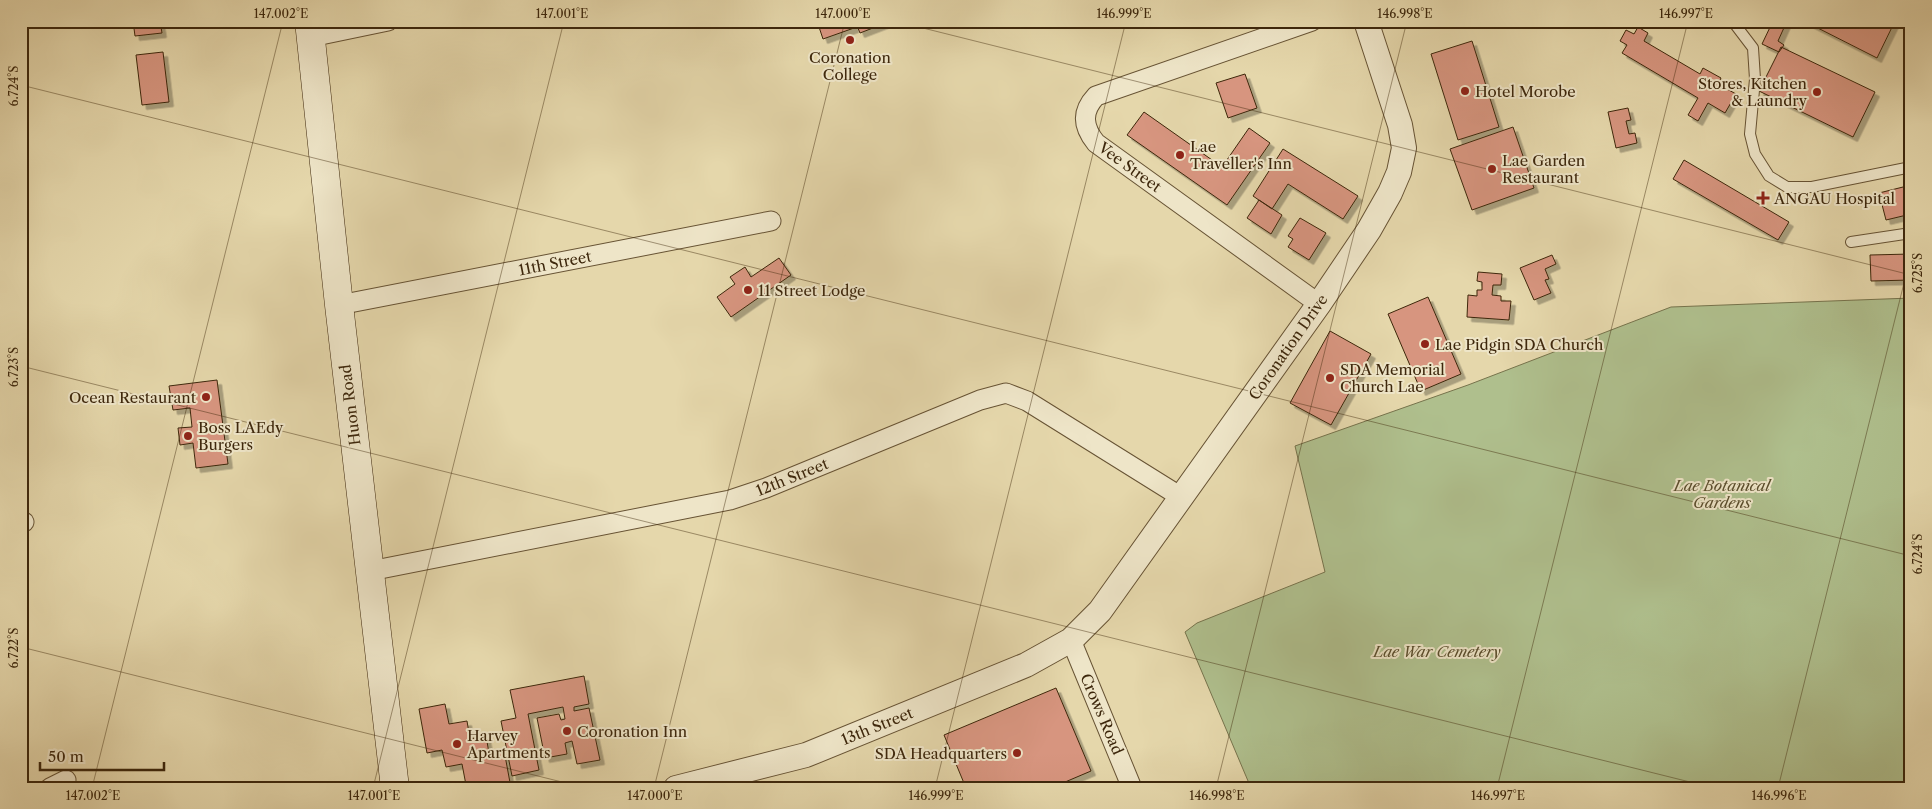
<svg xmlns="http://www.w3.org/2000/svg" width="1932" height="809" font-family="'Libre Caslon Text',serif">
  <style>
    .green { fill: #afbf8d; stroke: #76734c }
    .building { fill: #d7957f; stroke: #3d270c; filter: url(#shadow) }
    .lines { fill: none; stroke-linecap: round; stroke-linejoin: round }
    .service-casing { stroke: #675334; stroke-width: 12 }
    .minor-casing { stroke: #675334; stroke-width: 21 }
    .tertiary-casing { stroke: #675334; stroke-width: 26 }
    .secondary-casing { stroke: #3d270c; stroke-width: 29 }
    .service { stroke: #eee5c8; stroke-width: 10 }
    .minor { stroke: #eee5c8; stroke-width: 19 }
    .tertiary { stroke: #eee5c8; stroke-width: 24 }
    .secondary { stroke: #eee5c8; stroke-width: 28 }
    .ticks { fill: none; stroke: #3d270c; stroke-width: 1; stroke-opacity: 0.45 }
    .poi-dot { fill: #8f2418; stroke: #eee5c8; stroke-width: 2 }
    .labels { text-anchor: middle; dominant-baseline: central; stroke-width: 4; stroke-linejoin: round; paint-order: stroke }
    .poi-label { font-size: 15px; fill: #3d270c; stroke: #eee5c8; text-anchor: start }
    .street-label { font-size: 15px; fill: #3d270c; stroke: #eee5c8 }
    .park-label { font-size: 15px; font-style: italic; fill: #5a4d2c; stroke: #eee5c8 }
    .neatline { fill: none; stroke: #3d270c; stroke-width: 2 }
    .ticks-label { font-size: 12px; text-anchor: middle; fill: #3d270c }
  </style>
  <defs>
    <filter id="shadow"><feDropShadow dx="4.5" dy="4.5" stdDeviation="0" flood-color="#0004"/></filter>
  </defs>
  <rect width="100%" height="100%" fill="#e5d7ab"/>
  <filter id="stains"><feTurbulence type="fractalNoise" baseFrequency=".004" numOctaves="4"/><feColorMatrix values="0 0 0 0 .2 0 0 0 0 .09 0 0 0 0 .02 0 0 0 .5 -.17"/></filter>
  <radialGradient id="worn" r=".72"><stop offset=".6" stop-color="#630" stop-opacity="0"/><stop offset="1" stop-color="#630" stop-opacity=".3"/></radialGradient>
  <path class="green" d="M 1911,298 L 1911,788 L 1251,788 L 1185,632 L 1197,623 L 1325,572 L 1295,446 L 1468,385 L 1671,307 Z"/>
  <path class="building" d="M 133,21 L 160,21 L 162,33 L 135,36 Z
    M 817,21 L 852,21 L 854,28 L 823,39 Z
    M 855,21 L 891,21 L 860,33 Z
    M 1773,21 L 1787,21 L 1778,41 L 1784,45 L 1779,52 L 1762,44 Z
    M 1804,21 L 1895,21 L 1877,58 Z
    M 1638,27 L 1648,33 L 1644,41 L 1700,74 L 1703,68 L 1721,78 L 1718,84 L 1736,94 L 1725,113 L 1708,103 L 1698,121 L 1688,115 L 1698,98 L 1622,53 L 1627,45 L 1620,41 L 1626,30 L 1634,34 Z
    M 1472,41 L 1499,127 L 1458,140 L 1431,54 Z
    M 1781,47 L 1875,92 L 1853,137 L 1759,91 Z
    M 163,52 L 169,102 L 142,105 L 136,55 Z
    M 1245,74 L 1257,108 L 1228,118 L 1216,83 Z
    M 1628,108 L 1631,120 L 1626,121 L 1629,134 L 1635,133 L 1637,143 L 1616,148 L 1608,112 Z
    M 1144,112 L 1222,167 L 1249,128 L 1270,143 L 1227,205 L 1127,135 Z
    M 1513,127 L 1534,188 L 1472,210 L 1450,149 Z
    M 1283,149 L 1358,196 L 1343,219 L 1288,184 L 1272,209 L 1253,196 Z
    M 1684,160 L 1789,222 L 1778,240 L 1673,179 Z
    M 1911,185 L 1911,214 L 1886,220 L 1879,193 Z
    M 1259,200 L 1282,215 L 1271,234 L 1247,218 Z
    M 1300,218 L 1326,233 L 1309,260 L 1288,247 L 1293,239 L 1288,236 Z
    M 1911,254 L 1911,280 L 1871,281 L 1870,255 Z
    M 1552,255 L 1556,264 L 1545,269 L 1549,279 L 1545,280 L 1551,293 L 1534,300 L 1520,268 Z
    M 779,258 L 791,275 L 731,317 L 717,297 L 735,284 L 730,277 L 745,267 L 751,277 Z
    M 1478,272 L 1502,274 L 1501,285 L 1493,285 L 1492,295 L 1501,296 L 1501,301 L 1511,301 L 1509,320 L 1467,317 L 1468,295 L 1477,296 L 1477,290 L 1482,290 L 1482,282 L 1477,281 Z
    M 1428,297 L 1461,374 L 1421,391 L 1388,314 Z
    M 1330,331 L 1371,354 L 1331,425 L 1290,403 Z
    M 217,380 L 228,464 L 196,468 L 193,443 L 180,445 L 178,428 L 192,427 L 190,408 L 173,410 L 169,386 Z
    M 584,676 L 589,704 L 574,707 L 574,711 L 589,708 L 600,760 L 577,764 L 572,741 L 565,743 L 567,754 L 545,758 L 537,718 L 559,714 L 561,720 L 565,719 L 563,707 L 528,714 L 539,770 L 512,776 L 501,721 L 516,718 L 510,690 Z
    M 1056,688 L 1091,771 L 1051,788 L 966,788 L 944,735 Z
    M 445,704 L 449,724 L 467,721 L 470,739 L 486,736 L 489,753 L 504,750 L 511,788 L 480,788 L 479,783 L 466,785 L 462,764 L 446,767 L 442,750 L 427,753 L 419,709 Z"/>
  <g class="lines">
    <g class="service-casing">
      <path id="service" d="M 1731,21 L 1734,23 L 1753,48 L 1755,79 L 1750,134 L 1755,154 L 1769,176 L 1787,187 L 1812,187 L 1911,167
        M 1851,242 L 1911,233"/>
    </g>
    <g class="minor-casing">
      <path id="minor" d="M 1312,21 L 1096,96 C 1081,112 1083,127 1096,143 L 1319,304
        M 311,37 L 388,21
        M 339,305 L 771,221
        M 21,523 L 24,522
        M 370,571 L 730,500 L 766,488 L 980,400 L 1006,393 L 1027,401 L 1181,497
        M 1071,640 L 1132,788
        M 50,788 L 66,780"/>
    </g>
    <g class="tertiary-casing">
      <path id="tertiary" d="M 676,788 L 806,755 L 1026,665 L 1071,640 L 1100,611 L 1319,304 L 1369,230 L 1390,193 L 1399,172 L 1404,148 L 1400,125 L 1366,21"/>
    </g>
    <g class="secondary-casing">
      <path id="secondary" d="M 309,21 L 339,305 L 395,788"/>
    </g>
    <use href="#service" class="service"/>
    <use href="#minor" class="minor"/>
    <use href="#tertiary" class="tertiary"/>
    <use href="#secondary" class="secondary"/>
  </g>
  <path class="ticks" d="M 895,21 L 1911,275M 21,85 L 1911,556M 21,366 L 1714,788M 21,647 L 586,788M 92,788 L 283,21M 373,788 L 564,21M 654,788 L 845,21M 935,788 L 1126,21M 1216,788 L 1407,21M 1497,788 L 1688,21M 1778,788 L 1911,255"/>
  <g class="poi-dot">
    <circle cx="850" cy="40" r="5"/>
    <circle cx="1465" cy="91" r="5"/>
    <circle cx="1817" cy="92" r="5"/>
    <circle cx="1180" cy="155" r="5"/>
    <circle cx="1492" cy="169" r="5"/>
    <path d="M1760.5 190.5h5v5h5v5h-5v5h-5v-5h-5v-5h5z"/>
    <circle cx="748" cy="290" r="5"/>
    <circle cx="1425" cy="344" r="5"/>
    <circle cx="1330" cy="378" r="5"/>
    <circle cx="206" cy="397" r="5"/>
    <circle cx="188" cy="436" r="5"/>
    <circle cx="567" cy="731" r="5"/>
    <circle cx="457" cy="744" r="5"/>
    <circle cx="1017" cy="753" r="5"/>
  </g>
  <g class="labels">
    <g class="poi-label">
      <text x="850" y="57" text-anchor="middle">Coronation<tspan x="850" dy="17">College</tspan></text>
      <text x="1807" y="83" text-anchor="end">Stores, Kitchen<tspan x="1807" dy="17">&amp; Laundry</tspan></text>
      <text x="1475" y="91">Hotel Morobe</text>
      <text x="1190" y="146">Lae<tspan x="1190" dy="17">Traveller's Inn</tspan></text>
      <text x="1502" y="160">Lae Garden<tspan x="1502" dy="17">Restaurant</tspan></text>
      <text x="1774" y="198">ANGAU Hospital</text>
      <text x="758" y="290">11 Street Lodge</text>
      <text x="1435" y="344">Lae Pidgin SDA Church</text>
      <text x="1340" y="369">SDA Memorial<tspan x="1340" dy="17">Church Lae</tspan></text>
      <text x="196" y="397" text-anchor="end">Ocean Restaurant</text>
      <text x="198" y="427">Boss LAEdy<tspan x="198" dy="17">Burgers</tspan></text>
      <text x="577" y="731">Coronation Inn</text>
      <text x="467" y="735">Harvey<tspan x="467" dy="17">Apartments</tspan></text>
      <text x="1007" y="753" text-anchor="end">SDA Headquarters</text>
    </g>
    <g class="street-label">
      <text transform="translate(1130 167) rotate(36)">Vee Street</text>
      <text transform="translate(555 263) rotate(-11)">11th Street</text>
      <text transform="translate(1288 347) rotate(-55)">Coronation Drive</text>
      <text transform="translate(350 405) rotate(-97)">Huon Road</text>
      <text transform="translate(792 477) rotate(-22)">12th Street</text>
      <text transform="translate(1102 714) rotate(67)">Crows Road</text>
      <text transform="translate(877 726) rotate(-22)">13th Street</text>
    </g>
    <g class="park-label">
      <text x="1722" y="485">Lae Botanical<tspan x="1722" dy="17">Gardens</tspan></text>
      <text x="1437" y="651">Lae War Cemetery</text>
    </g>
  </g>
  <rect width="1932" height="809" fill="none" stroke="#e5d7ab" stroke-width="55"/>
  <path d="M40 762v8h124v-8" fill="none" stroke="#3d270c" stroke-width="2.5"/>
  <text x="48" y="762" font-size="15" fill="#3d270c" stroke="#eee5c8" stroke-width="4" paint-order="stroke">50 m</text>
  <rect x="28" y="28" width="1876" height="754" class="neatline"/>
  <g class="ticks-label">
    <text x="281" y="18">147.002°E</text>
    <text x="562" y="18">147.001°E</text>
    <text x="843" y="18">147.000°E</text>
    <text x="1124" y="18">146.999°E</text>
    <text x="1405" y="18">146.998°E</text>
    <text x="1686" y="18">146.997°E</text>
    <text transform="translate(14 86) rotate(-90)" y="4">6.724°S</text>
    <text transform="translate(1918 273) rotate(-90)" y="4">6.725°S</text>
    <text transform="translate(14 367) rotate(-90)" y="4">6.723°S</text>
    <text transform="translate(1918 554) rotate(-90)" y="4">6.724°S</text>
    <text transform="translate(14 648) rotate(-90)" y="4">6.722°S</text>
    <text x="93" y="800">147.002°E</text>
    <text x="374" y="800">147.001°E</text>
    <text x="655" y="800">147.000°E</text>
    <text x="936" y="800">146.999°E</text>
    <text x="1217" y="800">146.998°E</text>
    <text x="1498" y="800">146.997°E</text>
    <text x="1779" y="800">146.996°E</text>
  </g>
  <rect width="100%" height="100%" filter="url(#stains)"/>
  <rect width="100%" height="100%" fill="url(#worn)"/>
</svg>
